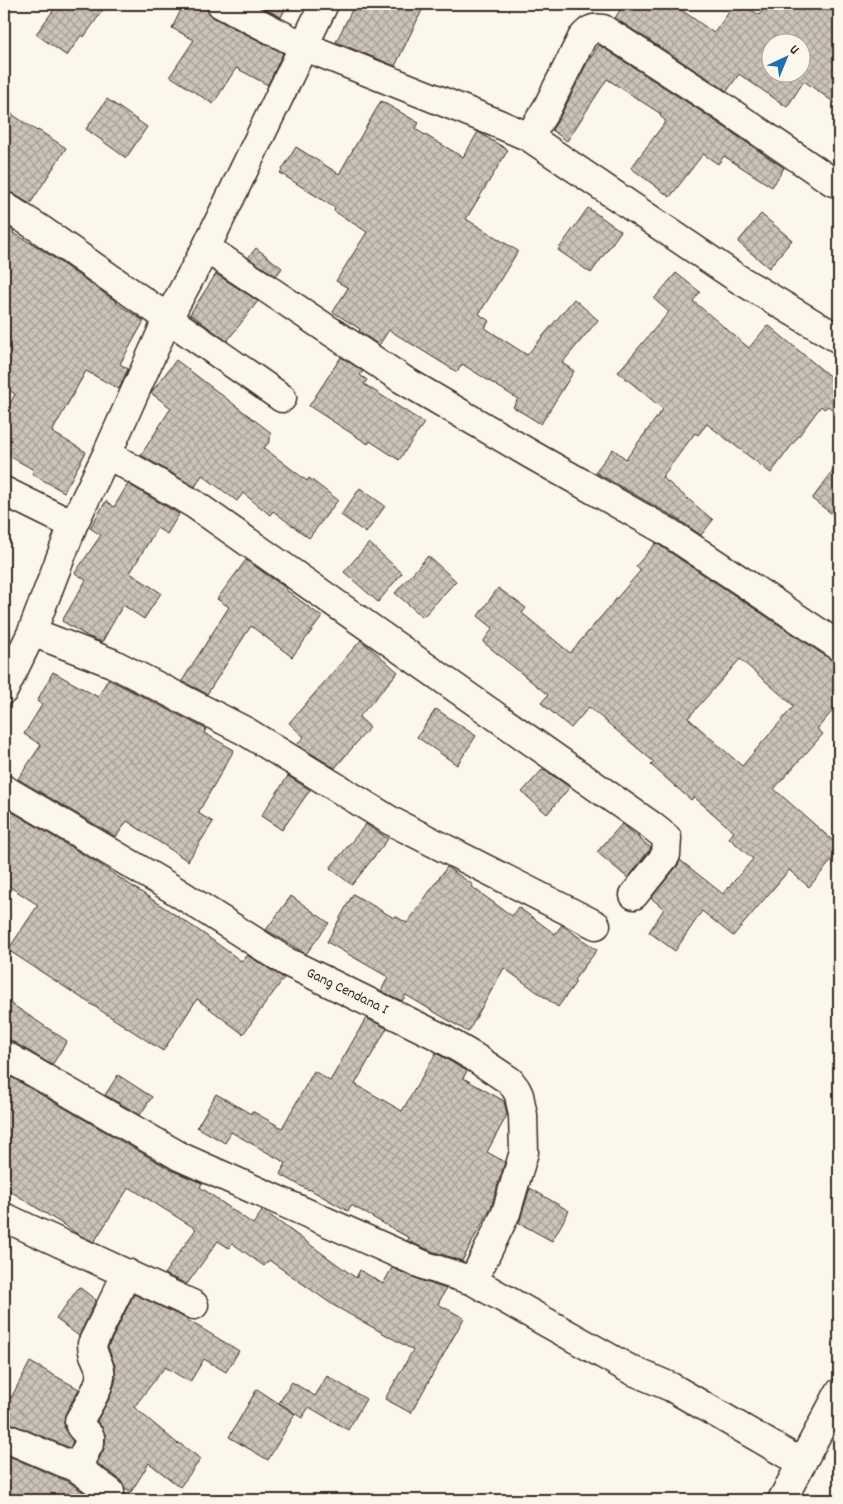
<svg xmlns="http://www.w3.org/2000/svg" width="843" height="1504" font-family="Dekko,sans-serif">
  <style>
    .building { fill: url(#building-cross-hatch); stroke: #3b2a1e; fill-rule: evenodd }
    .lines { fill: none; stroke-linecap: round; stroke-linejoin: round }
    .street-casing { stroke: #3b2a1e; stroke-width: 31 }
    .street { stroke: #fbf7ec; stroke-width: 28 }
    .labels { text-anchor: middle; dominant-baseline: central; stroke-width: 5; stroke-linejoin: round; paint-order: stroke }
    .street-label { font-size: 15px; fill: #3b2a1e; stroke: #fbf7ec }
  </style>
  <defs>
    <pattern id="building-cross-hatch" width="8" height="8" patternUnits="userSpaceOnUse" patternTransform="scale(1.25)"><rect width="8" height="8" fill="#ccc4b9"/><path d="M0 0l8 8M0 8l8-8" fill="none" stroke="#a79f96"/></pattern>
  </defs>
  <rect width="100%" height="100%" fill="#fbf7ec"/>
  <filter id="ink" filterUnits="userSpaceOnUse"><feTurbulence type="fractalNoise" baseFrequency=".02" numOctaves="2"/><feDisplacementMap in="SourceGraphic" scale="10" xChannelSelector="R" yChannelSelector="G"/><feConvolveMatrix kernelMatrix="1 2 1 2 8 2 1 2 1" color-interpolation-filters="sRGB"/></filter>
  <g filter="url(#ink)">
    <path class="building" d="M 58,4 L 107,4 L 84,37 L 81,35 L 67,56 L 36,34 Z
      M 184,4 L 206,4 L 208,12 L 214,18 L 283,53 L 268,85 L 236,68 L 213,104 L 170,76 L 194,40 L 172,28 Z
      M 255,4 L 288,4 L 281,17 Z
      M 355,4 L 425,4 L 395,66 L 336,42 Z
      M 624,4 L 673,4 L 714,33 L 735,4 L 744,4 L 759,15 L 767,4 L 839,4 L 839,106 L 804,81 L 787,107 L 739,74 L 727,91 L 615,18 ZM 770,42 L 800,42 L 800,72 L 770,72 Z
      M 599,45 L 702,112 L 784,168 L 772,187 L 724,156 L 718,164 L 703,154 L 670,197 L 631,168 L 666,121 L 660,116 L 661,114 L 607,79 L 567,141 L 552,130 L 561,115 L 587,63 Z
      M 107,99 L 147,127 L 126,158 L 86,129 Z
      M 381,101 L 419,123 L 415,129 L 463,157 L 478,132 L 508,150 L 466,219 L 518,251 L 479,314 L 489,321 L 485,328 L 527,355 L 574,299 L 598,320 L 562,363 L 574,371 L 541,424 L 513,407 L 518,399 L 462,364 L 457,372 L 389,330 L 379,345 L 359,331 L 360,329 L 333,312 L 348,288 L 336,281 L 367,232 L 334,211 L 335,208 L 280,173 L 296,147 L 339,174 Z
      M 4,109 L 37,131 L 38,130 L 66,148 L 30,204 L 12,193 L 4,191 Z
      M 588,208 L 621,231 L 591,273 L 558,250 Z
      M 761,214 L 792,240 L 769,268 L 738,242 Z
      M 4,224 L 14,231 L 13,233 L 38,247 L 117,302 L 116,303 L 144,321 L 120,364 L 128,369 L 119,389 L 86,371 L 52,432 L 86,452 L 64,492 L 32,474 L 34,470 L 4,453 L 4,415 L 15,394 L 4,387 Z
      M 256,248 L 282,268 L 276,276 L 248,258 Z
      M 676,273 L 700,292 L 693,301 L 749,348 L 768,325 L 839,384 L 839,415 L 828,406 L 824,409 L 821,406 L 771,473 L 707,424 L 698,435 L 695,433 L 662,477 L 713,520 L 701,535 L 676,518 L 595,472 L 613,449 L 626,459 L 663,409 L 618,372 L 669,312 L 654,299 Z
      M 216,274 L 258,301 L 227,341 L 190,314 Z
      M 341,357 L 363,371 L 360,375 L 367,380 L 364,384 L 424,423 L 399,460 L 370,441 L 368,444 L 309,406 Z
      M 176,360 L 270,432 L 270,441 L 264,448 L 307,481 L 309,478 L 338,500 L 309,538 L 273,511 L 270,515 L 243,493 L 237,501 L 202,475 L 195,487 L 141,455 L 171,408 L 151,393 Z
      M 839,463 L 839,519 L 812,499 Z
      M 128,484 L 179,514 L 167,534 L 157,528 L 130,573 L 161,593 L 144,619 L 123,605 L 102,642 L 87,636 L 62,621 L 86,580 L 75,573 L 101,535 L 90,528 L 106,501 L 114,507 Z
      M 360,488 L 385,506 L 366,533 L 341,515 Z
      M 369,543 L 402,573 L 378,602 L 344,572 Z
      M 656,543 L 830,659 L 839,661 L 839,703 L 817,729 L 823,734 L 774,789 L 839,846 L 839,852 L 809,887 L 789,870 L 733,936 L 702,911 L 675,951 L 649,932 L 664,909 L 651,898 L 678,865 L 680,860 L 723,894 L 753,859 L 729,838 L 734,832 L 694,797 L 691,800 L 651,765 L 654,762 L 589,707 L 571,728 L 541,703 L 548,695 L 483,642 L 493,628 L 478,616 L 498,588 L 526,608 L 522,613 L 570,653 L 641,570 L 636,566 ZM 740,659 L 794,706 L 742,766 L 688,718 Z
      M 428,556 L 456,581 L 423,617 L 395,593 Z
      M 246,560 L 286,588 L 285,589 L 322,617 L 292,657 L 251,626 L 207,694 L 182,681 L 229,607 L 217,599 Z
      M 361,640 L 398,672 L 359,717 L 370,727 L 335,768 L 297,745 L 304,737 L 289,723 Z
      M 53,672 L 98,697 L 108,679 L 206,729 L 204,733 L 234,750 L 198,813 L 213,822 L 188,861 L 127,821 L 116,837 L 18,779 L 41,745 L 24,734 L 42,705 L 37,701 Z
      M 436,709 L 476,736 L 457,765 L 417,737 Z
      M 543,769 L 570,787 L 547,814 L 522,792 Z
      M 288,776 L 310,790 L 282,830 L 261,816 Z
      M 4,807 L 99,864 L 204,934 L 241,961 L 247,955 L 284,978 L 243,1034 L 197,999 L 163,1051 L 8,950 L 38,905 L 4,883 Z
      M 366,824 L 388,839 L 352,885 L 330,868 Z
      M 622,824 L 651,848 L 628,878 L 597,852 Z
      M 447,867 L 473,885 L 472,887 L 512,916 L 518,907 L 555,934 L 562,925 L 597,950 L 574,980 L 576,982 L 558,1007 L 504,968 L 468,1032 L 406,995 L 402,1001 L 381,991 L 388,977 L 327,942 L 353,894 L 394,918 L 395,916 L 407,923 Z
      M 291,896 L 329,923 L 306,954 L 266,930 Z
      M 4,999 L 67,1041 L 52,1065 L 12,1041 L 4,1039 Z
      M 366,1018 L 387,1028 L 355,1084 L 402,1111 L 436,1053 L 467,1071 L 463,1078 L 504,1101 L 507,1115 L 487,1152 L 505,1162 L 491,1207 L 462,1261 L 432,1251 L 407,1241 L 409,1238 L 351,1205 L 348,1211 L 309,1189 L 308,1190 L 280,1174 L 286,1163 L 231,1132 L 225,1143 L 197,1127 L 216,1094 L 251,1114 L 252,1111 L 282,1128 L 314,1071 L 330,1081 Z
      M 4,1073 L 173,1171 L 202,1183 L 200,1187 L 253,1224 L 263,1210 L 264,1211 L 356,1278 L 360,1270 L 383,1284 L 392,1268 L 420,1280 L 446,1289 L 438,1304 L 464,1318 L 411,1413 L 385,1399 L 413,1350 L 333,1305 L 269,1260 L 264,1266 L 232,1243 L 229,1248 L 218,1241 L 187,1284 L 164,1274 L 196,1229 L 129,1187 L 94,1242 L 81,1236 L 4,1187 Z
      M 118,1075 L 152,1097 L 140,1115 L 105,1095 Z
      M 530,1188 L 569,1211 L 552,1241 L 519,1223 Z
      M 79,1287 L 96,1300 L 79,1336 L 56,1319 Z
      M 134,1294 L 181,1316 L 239,1351 L 226,1372 L 204,1359 L 190,1382 L 165,1367 L 134,1407 L 178,1444 L 179,1443 L 201,1459 L 180,1487 L 149,1463 L 131,1492 L 125,1488 L 119,1479 L 97,1463 L 104,1449 L 106,1437 L 102,1427 L 97,1421 L 111,1395 L 116,1379 L 115,1366 L 108,1347 Z
      M 30,1362 L 79,1389 L 65,1414 L 64,1423 L 65,1429 L 73,1441 L 70,1448 L 10,1423 L 4,1422 L 4,1394 L 11,1398 Z
      M 327,1376 L 366,1399 L 348,1430 L 309,1407 L 302,1418 L 279,1403 L 292,1382 L 315,1396 Z
      M 257,1389 L 295,1414 L 268,1460 L 229,1437 Z
      M 4,1454 L 69,1482 L 95,1500 L 4,1500 Z"/>
    <g class="lines">
      <g class="street-casing">
        <path id="street" d="M 221,4 L 303,46 L 499,124 L 529,137 L 547,108 L 582,38 C 589,30 592,27 603,29 L 711,99 L 833,182 L 839,183
          M 529,137 L 737,278 L 839,339
          M 4,206 L 40,229 L 282,398
          M 206,248 L 402,379 L 532,455 L 668,532 L 839,646
          M 107,454 L 194,504 L 652,826 L 667,838 L 666,855 L 634,895
          M 4,491 L 73,525
          M 32,632 L 112,663 L 245,731 L 391,821 L 596,925
          M 4,690 L 32,632 L 73,525 L 107,454 L 168,318 L 206,248 L 324,4
          M 4,789 L 171,888 L 287,962 L 438,1036 L 474,1057 L 510,1081 L 516,1089 L 519,1095 L 523,1115 L 524,1152 L 506,1213 L 473,1281
          M 4,1055 L 181,1157 L 426,1266 L 473,1281 L 631,1370 L 671,1387 L 802,1463
          M 4,1217 L 194,1305
          M 4,1437 L 77,1468 L 110,1492
          M 77,1468 L 90,1442 L 90,1437 L 80,1426 L 79,1421 C 86,1408 103,1384 100,1370 C 98,1360 92,1356 92,1344 L 127,1273
          M 782,1500 L 839,1393"/>
      </g>
      <use href="#street" class="street"/>
    </g>
  </g>
  <g class="labels">
    <g class="street-label">
      <text transform="translate(347 992) rotate(26)">Gang Cendana I</text>
    </g>
  </g>
  <rect width="843" height="1504" fill="none" stroke="#fbf7ec" stroke-width="20"/>
  <rect x="10" y="10" width="823" height="1484" fill="none" stroke="#3b2a1e" stroke-width="2" filter="url(#ink)"/>
  <g transform="translate(786 58) rotate(44)"><circle r="24" fill="#fbf7ec" stroke="#aea59a"/>
  <path d="M0-4L9 19L0 12L-9 19Z" fill="#1f6fb2"/>
  <text y="-8" font-size="14" font-weight="bold" text-anchor="middle" fill="#3b2a1e">U</text>
  </g>
</svg>
